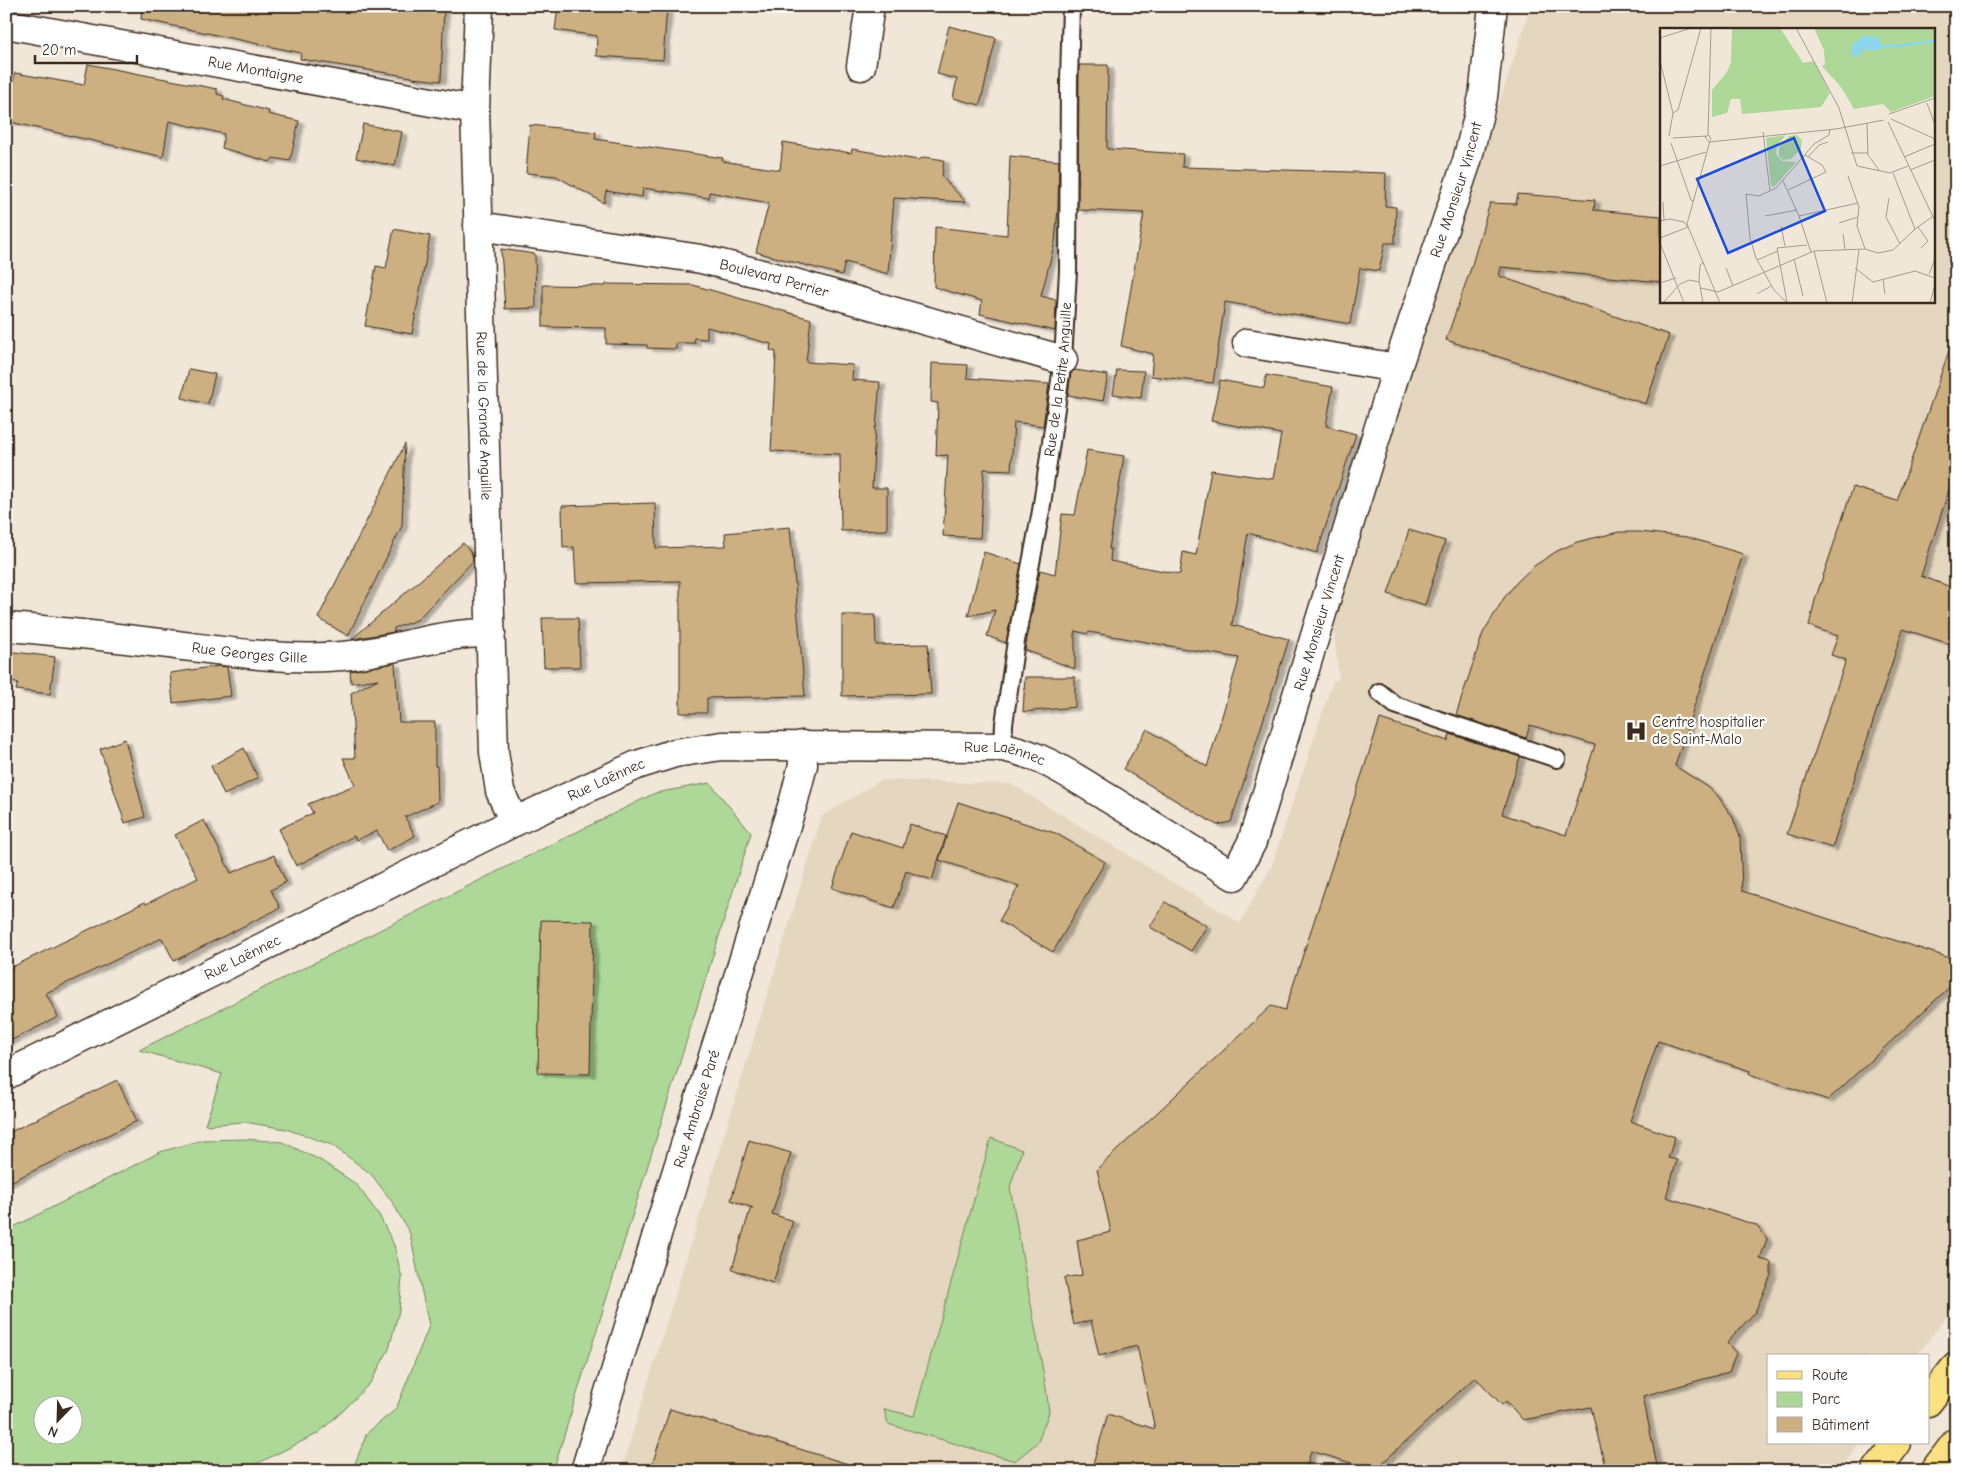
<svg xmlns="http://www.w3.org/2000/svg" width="1962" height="1477" font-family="'Comic Neue',sans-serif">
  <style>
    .built { fill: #e5d6bf; fill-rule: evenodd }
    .green { fill: #add897; stroke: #74815a; fill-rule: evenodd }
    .building { fill: #ccb081; stroke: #3b2a1e; filter: url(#shadow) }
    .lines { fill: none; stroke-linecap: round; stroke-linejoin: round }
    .service-casing { stroke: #3b2a1e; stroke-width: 20 }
    .minor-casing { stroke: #3b2a1e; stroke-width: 31 }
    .primary-casing { stroke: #3b2a1e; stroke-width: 31 }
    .service { stroke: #fff; stroke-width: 16 }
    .minor { stroke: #fff; stroke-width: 28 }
    .primary { stroke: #f9e181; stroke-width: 28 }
    .labels { text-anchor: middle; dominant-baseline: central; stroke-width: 4.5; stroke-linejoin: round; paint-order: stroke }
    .street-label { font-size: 15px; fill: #3b2a1e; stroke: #fff }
    .poi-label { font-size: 15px; fill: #3b2a1e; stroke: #fff; text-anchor: start }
    .inset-river { fill: none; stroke: #8bd6eb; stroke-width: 2.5 }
    .inset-road { fill: none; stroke: #a89b8e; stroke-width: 1 }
    .view { fill: #1d4ed8; fill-opacity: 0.15; stroke: #1d4ed8; stroke-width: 2.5 }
    .inset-edge { fill: none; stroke: #3b2a1e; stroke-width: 2.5 }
  </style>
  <defs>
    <filter id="shadow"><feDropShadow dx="5.5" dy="3" stdDeviation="1" flood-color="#0004"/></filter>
  </defs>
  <rect width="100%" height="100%" fill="#f0e7d9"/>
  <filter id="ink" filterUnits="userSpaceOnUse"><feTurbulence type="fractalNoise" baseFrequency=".02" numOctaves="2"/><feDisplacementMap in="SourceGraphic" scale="10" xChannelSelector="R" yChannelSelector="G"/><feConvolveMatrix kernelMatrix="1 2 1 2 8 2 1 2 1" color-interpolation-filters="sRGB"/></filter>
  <g filter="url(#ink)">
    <path class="built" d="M 1531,6 L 1956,6 L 1956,1305 L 1916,1356 L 1768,1356 L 1768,1443 L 1859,1443 L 1840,1470 L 1836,1471 L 621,1471 L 822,816 L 881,780 L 1011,784 L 1240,923 L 1271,867 L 1333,681 L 1339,679 L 1332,613 ZM 1661,29 L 1933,29 L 1933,301 L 1661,301 Z"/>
    <path class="green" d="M 710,783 L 751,833 L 553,1471 L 352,1471 L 367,1433 L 396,1409 L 429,1326 L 410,1234 L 393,1203 L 371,1174 L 332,1145 L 286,1129 L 244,1122 L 205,1125 L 222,1074 L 139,1050 L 655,793 Z
      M 991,1138 L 1022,1150 L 1010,1187 L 1046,1388 L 1049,1412 L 1038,1442 L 1015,1461 L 888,1424 L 884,1409 L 914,1416 Z
      M 244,1139 L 282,1142 L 320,1160 L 356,1184 L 379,1215 L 394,1245 L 402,1278 L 399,1310 L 389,1349 L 371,1382 L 345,1409 L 317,1434 L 242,1471 L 6,1471 L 6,1231 L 160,1152 L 202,1140 ZM 72,1404 L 72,1434 L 42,1434 L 42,1404 Z"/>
    <path class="building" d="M 142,6 L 444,6 L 441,81 L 412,78 L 412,77 L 300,59 L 301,53 L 141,19 Z
      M 558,6 L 667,6 L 663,60 L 596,56 L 597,36 L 555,30 Z
      M 949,26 L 996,38 L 980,105 L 953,98 L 957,79 L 937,74 Z
      M 88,64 L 217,89 L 217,94 L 224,96 L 223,99 L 269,111 L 268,114 L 299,121 L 290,161 L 273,158 L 270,162 L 222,148 L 224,134 L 169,121 L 163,157 L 6,121 L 6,92 L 11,93 L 15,73 L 84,85 Z
      M 1079,65 L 1108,65 L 1107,149 L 1183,154 L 1182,167 L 1386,173 L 1385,206 L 1396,207 L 1395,243 L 1385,243 L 1379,271 L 1360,268 L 1350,324 L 1225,302 L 1213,383 L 1151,376 L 1153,354 L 1121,346 L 1144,213 L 1078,210 Z
      M 363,124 L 402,132 L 395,166 L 356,158 Z
      M 530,125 L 596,132 L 595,139 L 723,158 L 722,161 L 780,170 L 783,142 L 851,153 L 852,149 L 918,160 L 925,157 L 944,160 L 942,177 L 966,202 L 894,198 L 888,274 L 845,262 L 842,275 L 756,252 L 769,203 L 709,192 L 709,198 L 643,188 L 642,197 L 606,191 L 604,203 L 556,176 L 526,173 Z
      M 1010,156 L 1059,161 L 1058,208 L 1055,242 L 1041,296 L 1056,300 L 1055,331 L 980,314 L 982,301 L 934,287 L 935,227 L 1007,235 Z
      M 1518,194 L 1595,200 L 1594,210 L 1661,216 L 1661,282 L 1501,267 L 1499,276 L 1669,335 L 1646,404 L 1446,340 L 1471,268 L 1490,203 L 1516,204 Z
      M 394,229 L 430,236 L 412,334 L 365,326 L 376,266 L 386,268 Z
      M 501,249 L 535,254 L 536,308 L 505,309 Z
      M 606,284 L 693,285 L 811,319 L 806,362 L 853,365 L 852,380 L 880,382 L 876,427 L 875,427 L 872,488 L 887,488 L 887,530 L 841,531 L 840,454 L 771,451 L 776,352 L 770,350 L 771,344 L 707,327 L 707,339 L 694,338 L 695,343 L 676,343 L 676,349 L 647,348 L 647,345 L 606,344 L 606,328 L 543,327 L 543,285 L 606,286 Z
      M 1951,345 L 1956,346 L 1956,468 L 1921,576 L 1956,589 L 1956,646 L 1903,629 L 1832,848 L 1787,834 L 1846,660 L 1831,655 L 1838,636 L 1809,626 L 1815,600 L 1853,487 L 1897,501 Z
      M 932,363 L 968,365 L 967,378 L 1049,384 L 1043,426 L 1014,422 L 1011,470 L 984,469 L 980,538 L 943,536 L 948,455 L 936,456 L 938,403 L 931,402 Z
      M 189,369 L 215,374 L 208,404 L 182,398 Z
      M 1075,370 L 1108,375 L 1103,401 L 1068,395 L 1071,373 Z
      M 1117,370 L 1144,371 L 1141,398 L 1113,394 Z
      M 1266,375 L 1333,387 L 1326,426 L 1356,434 L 1317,553 L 1248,533 L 1232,625 L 1289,639 L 1231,822 L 1217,825 L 1123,769 L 1147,729 L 1207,767 L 1239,658 L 1089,632 L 1088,634 L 1075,631 L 1075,669 L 1025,650 L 1040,570 L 1055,574 L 1062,514 L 1075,515 L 1087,450 L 1124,456 L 1109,549 L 1111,549 L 1110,561 L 1180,574 L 1183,552 L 1196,555 L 1211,470 L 1273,479 L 1281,434 L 1211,421 L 1220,380 L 1264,388 Z
      M 405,444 L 402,526 L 348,636 L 318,618 Z
      M 655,503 L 656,548 L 726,546 L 725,533 L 790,527 L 805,696 L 707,698 L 707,713 L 680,713 L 680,581 L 576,583 L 574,547 L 563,548 L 562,506 Z
      M 1409,530 L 1445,541 L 1425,605 L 1388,594 Z
      M 1619,532 L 1640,532 L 1687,537 L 1743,554 L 1675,766 L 1708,787 L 1718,796 L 1733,818 L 1740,837 L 1742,891 L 1956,960 L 1956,981 L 1828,1100 L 1749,1074 L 1750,1071 L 1658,1041 L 1630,1121 L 1675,1137 L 1668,1158 L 1677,1160 L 1666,1197 L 1756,1225 L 1767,1239 L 1760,1259 L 1771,1262 L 1771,1275 L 1755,1312 L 1727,1343 L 1736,1353 L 1729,1372 L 1643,1396 L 1658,1471 L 1606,1471 L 1591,1407 L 1523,1420 L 1506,1401 L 1502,1405 L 1475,1377 L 1375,1470 L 1311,1451 L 1305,1471 L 1091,1471 L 1108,1414 L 1155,1429 L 1137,1346 L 1099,1356 L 1091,1320 L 1074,1325 L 1064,1278 L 1082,1275 L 1077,1240 L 1111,1232 L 1097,1169 L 1271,1006 L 1285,1010 L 1380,719 L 1448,741 L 1450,734 L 1520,757 L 1502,814 L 1566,835 L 1595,745 L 1530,725 L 1526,738 L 1456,715 L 1483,633 L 1504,598 L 1517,582 L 1534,566 L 1557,551 L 1577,542 Z
      M 463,543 L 472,554 L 473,561 L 417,620 L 394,628 L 394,632 L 352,639 Z
      M 984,552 L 1021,564 L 1006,643 L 987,636 L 995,610 L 968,616 Z
      M 842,615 L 875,615 L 876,645 L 928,644 L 931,694 L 842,696 Z
      M 542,618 L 578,618 L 580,667 L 544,667 Z
      M 6,651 L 55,657 L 50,694 L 16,690 L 18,683 L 6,681 Z
      M 395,663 L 399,722 L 435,722 L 435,766 L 437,766 L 438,802 L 405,817 L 415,836 L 387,851 L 377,831 L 356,840 L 354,836 L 296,866 L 279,829 L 313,813 L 308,804 L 355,785 L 343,758 L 355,758 L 351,693 L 378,679 L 351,683 L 350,671 Z
      M 219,666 L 227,667 L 231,696 L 173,703 L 170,673 Z
      M 1025,677 L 1075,677 L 1075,707 L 1023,712 Z
      M 125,739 L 145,817 L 125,823 L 100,749 Z
      M 244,748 L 258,778 L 224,795 L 211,766 Z
      M 958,802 L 1055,833 L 1105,862 L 1053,952 L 999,921 L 1019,886 L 939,860 Z
      M 204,820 L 231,873 L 274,855 L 286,882 L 271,890 L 280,908 L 174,961 L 162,938 L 46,993 L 58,1017 L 6,1043 L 6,970 L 145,902 L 146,904 L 198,878 L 175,835 Z
      M 910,824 L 946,836 L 932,880 L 906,871 L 894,908 L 832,888 L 851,831 L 903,848 Z
      M 1165,902 L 1207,926 L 1191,951 L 1150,927 Z
      M 541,920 L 593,921 L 590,1074 L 538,1073 Z
      M 117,1080 L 137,1121 L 6,1184 L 6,1134 Z
      M 749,1140 L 791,1153 L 772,1214 L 793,1221 L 773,1283 L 732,1269 L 751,1207 L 753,1208 L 731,1200 Z
      M 670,1409 L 848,1464 L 848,1471 L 650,1471 Z"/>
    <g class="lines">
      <g class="service-casing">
        <g id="service">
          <path d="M 1379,692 L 1395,705 L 1557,759"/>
          <path id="s1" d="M 1003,747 L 1004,724 L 1016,641 L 1041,511 L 1063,360 L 1068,271 L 1069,81 L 1071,6"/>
        </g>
      </g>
      <g class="minor-casing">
        <g id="minor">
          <path id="s2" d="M 479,6 L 475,110 L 494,752 L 500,791 L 514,822"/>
          <path id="s3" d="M 6,24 L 475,110"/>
          <path d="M 861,66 L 870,6"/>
          <path id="s4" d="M 478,226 L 701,259 L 770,276 L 1063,360"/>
          <path d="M 1247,343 L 1397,368"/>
          <path id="s5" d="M 6,627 C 63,631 119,638 176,645 C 230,652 287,661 342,656 C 392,652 440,632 491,633"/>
          <path id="s6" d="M 6,1075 L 514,822 L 637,765 L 675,753 L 722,746 L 1003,747 C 1044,755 1078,780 1113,801 C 1153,826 1193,851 1234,876 L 1252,842 L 1397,368 L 1467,161 L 1483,97 L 1493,6"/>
          <path id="s7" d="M 585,1471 L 662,1218 L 794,800 L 803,765 L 802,745"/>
        </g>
      </g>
      <g class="primary-casing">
        <path id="primary" d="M 1928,1402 L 1956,1366
          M 1876,1471 L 1897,1443
          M 1934,1471 L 1956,1442"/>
      </g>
      <use href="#service" class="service"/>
      <use href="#minor" class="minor"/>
      <use href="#primary" class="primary"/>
    </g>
  </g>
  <defs>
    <g id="hospital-bare" transform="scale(1.725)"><path d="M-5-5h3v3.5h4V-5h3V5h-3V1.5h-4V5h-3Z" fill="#3b2a1e" stroke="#fff" stroke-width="2.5" paint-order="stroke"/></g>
  </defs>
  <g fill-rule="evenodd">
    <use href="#hospital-bare" x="1636" y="731"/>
  </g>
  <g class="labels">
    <g class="street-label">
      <text stroke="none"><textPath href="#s3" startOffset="254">Rue Montaigne</textPath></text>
      <text stroke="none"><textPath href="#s6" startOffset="2059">Rue Monsieur Vincent</textPath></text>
      <text stroke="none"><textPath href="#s4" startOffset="301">Boulevard Perrier</textPath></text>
      <text stroke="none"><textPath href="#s1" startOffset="372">Rue de la Petite Anguille</textPath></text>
      <text stroke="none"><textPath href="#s2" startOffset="410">Rue de la Grande Anguille</textPath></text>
      <text stroke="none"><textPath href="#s6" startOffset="1605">Rue Monsieur Vincent</textPath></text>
      <text stroke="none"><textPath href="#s5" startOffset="245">Rue Georges Gille</textPath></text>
      <text stroke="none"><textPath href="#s6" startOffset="1074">Rue Laënnec</textPath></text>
      <text stroke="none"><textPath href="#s6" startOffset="669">Rue Laënnec</textPath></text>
      <text stroke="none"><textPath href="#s6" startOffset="264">Rue Laënnec</textPath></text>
      <text stroke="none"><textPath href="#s7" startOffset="379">Rue Ambroise Paré</textPath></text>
    </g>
    <g class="poi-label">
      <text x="1652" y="722">Centre hospitalier<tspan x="1652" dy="17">de Saint-Malo</tspan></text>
    </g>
  </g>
  <g transform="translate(1660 28)">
    <rect width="275" height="275" fill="#f0e7d9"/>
    <path d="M 72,0 L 120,0 L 143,35 L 154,33 L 170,65 L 161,79 L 82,86 L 80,71 L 71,71 L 67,85 L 52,89 L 52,62 L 67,44 L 71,34 ZM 154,0 L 275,0 L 275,68 L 231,84 L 223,76 L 194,81 L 181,59 L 162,38 L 165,36 L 164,22 ZM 126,107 L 117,117 L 116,126 L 122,133 L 136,134 L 114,159 L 111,158 L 106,110 ZM 137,107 L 142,112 L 141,121 L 131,131 L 123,132 L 119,128 L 119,119 L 129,108 Z" fill="#add897"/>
    <path d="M 203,8 L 217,9 L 224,19 L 218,22 L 203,22 L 196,30 L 191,26 L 192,17 Z" fill="#8bd6eb"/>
    <path class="inset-river" d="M 224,19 L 275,13"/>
    <path class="inset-road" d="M 136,0 L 179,80 L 197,138 L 230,145 L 248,138M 0,10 L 31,0M 0,33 L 13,85 L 9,108M 267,75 L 275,97M 13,85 L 18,82 L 41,0M 229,86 L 275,70M 231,91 L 275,111M 228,94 L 275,193M 207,95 L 208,127 L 219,142M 103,104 L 110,163M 48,107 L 51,0M 13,110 L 46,108M 51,112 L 49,107 L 45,109 L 49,114 L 176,101 L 224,92M 50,113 L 27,196 L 60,275M 11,115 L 31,172 L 34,173M 191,125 L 208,125M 148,129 L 159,117 L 168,114M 244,129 L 275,116M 0,138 L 46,124M 250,142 L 275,132M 233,145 L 255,201M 188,148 L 199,179 L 197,198 L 205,221M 123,153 L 139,188 L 151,224M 128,162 L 166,144 L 162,137 L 145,127M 229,170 L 226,189 L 240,216M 3,174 L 4,192M 105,188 L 137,182M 139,188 L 198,175M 0,193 L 10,191 L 24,194 L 28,199 L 0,210M 179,195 L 198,189M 121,198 L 125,218M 258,199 L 268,213 L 261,220M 183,206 L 185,221M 0,215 L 24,275M 154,223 L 167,275M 134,231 L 143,268M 97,232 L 118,223M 43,235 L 40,237 L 39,252 L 43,275M 66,240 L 73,258M 195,240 L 213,254 L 255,243 L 275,250M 269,246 L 275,231M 223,251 L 225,266M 0,255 L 16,250M 41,260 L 58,264 L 154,223 L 205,221 L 218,225 L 233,222 L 255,201 L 272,189M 97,266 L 111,258M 126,274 L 114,262 L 96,230 L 90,210 L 86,166 L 99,168 L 116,160 L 154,116 L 169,107 L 170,101M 127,274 L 117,220 L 147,217M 3,275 L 20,256 L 29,252 L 39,254M 192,275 L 199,222M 270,275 L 275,256"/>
    <path class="view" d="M 134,110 L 165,183 L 68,225 L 37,151 Z"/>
    <rect width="275" height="275" class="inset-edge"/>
  </g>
  <rect width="1962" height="1477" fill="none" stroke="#fff" stroke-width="25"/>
  <rect x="12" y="12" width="1937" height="1452" fill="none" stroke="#3b2a1e" stroke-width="2" filter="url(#ink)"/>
  <rect x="1767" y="1354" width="162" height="90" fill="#ffffff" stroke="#b1aaa5"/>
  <rect x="1777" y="1371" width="25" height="8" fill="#f9e181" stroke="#b1aaa5"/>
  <text x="1812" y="1380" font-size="15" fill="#3b2a1e">Route</text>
  <rect x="1777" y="1392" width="25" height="15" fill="#add897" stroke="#b1aaa5"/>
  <text x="1812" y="1404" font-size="15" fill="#3b2a1e">Parc</text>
  <rect x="1777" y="1417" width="25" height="15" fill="#ccb081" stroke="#b1aaa5"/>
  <text x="1812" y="1430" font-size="15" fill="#3b2a1e">Bâtiment</text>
  <g transform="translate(58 1420) rotate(203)"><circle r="24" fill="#ffffff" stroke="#b1aaa5"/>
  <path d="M0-4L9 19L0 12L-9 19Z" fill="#3b2a1e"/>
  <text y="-8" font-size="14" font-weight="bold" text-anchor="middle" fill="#3b2a1e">N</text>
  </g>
  <path d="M35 55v8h102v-8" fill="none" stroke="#3b2a1e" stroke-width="2.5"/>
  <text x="42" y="55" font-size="15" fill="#3b2a1e" stroke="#ffffff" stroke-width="4" paint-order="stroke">20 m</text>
</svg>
